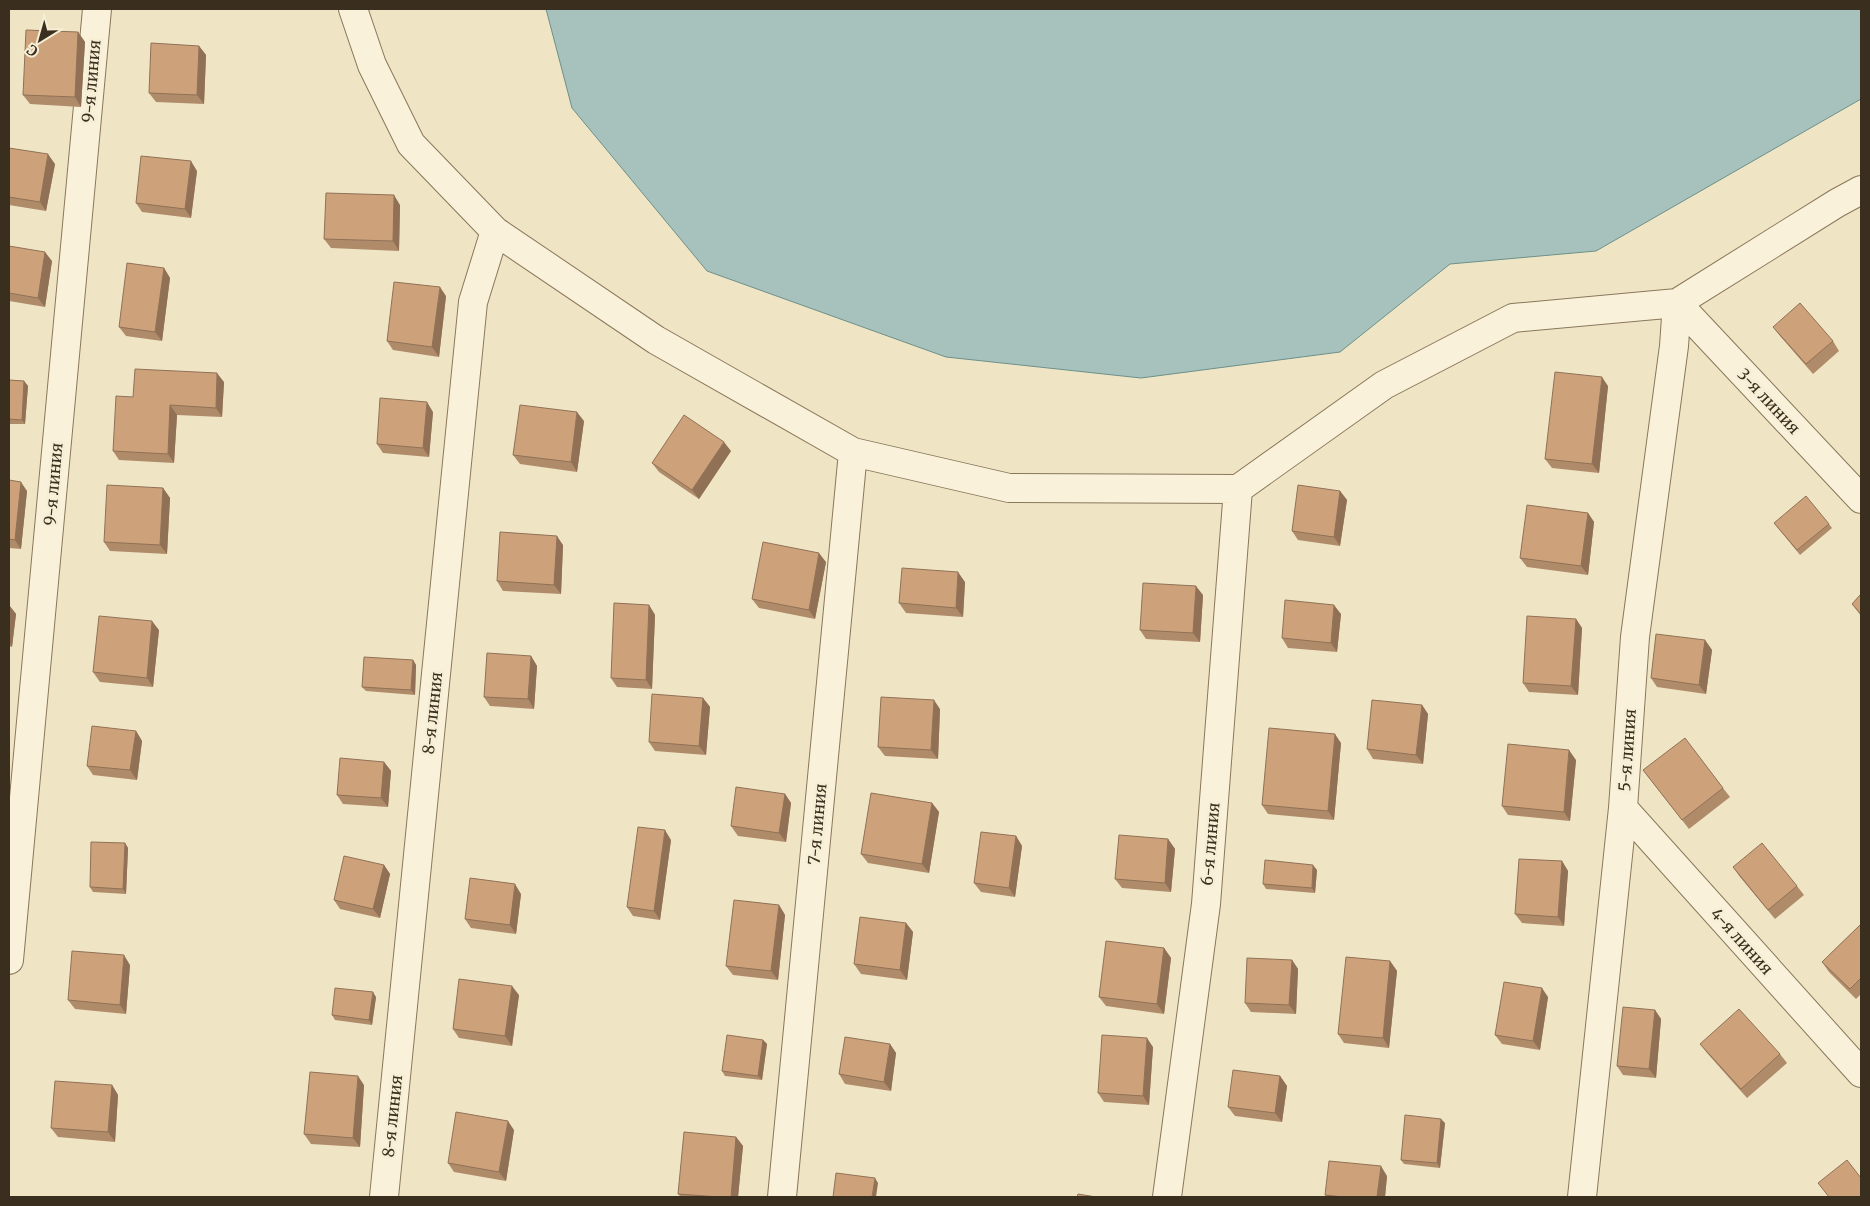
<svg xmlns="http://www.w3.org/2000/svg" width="1870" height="1206" font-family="Merriweather,serif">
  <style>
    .water { fill: #a7c2bc; stroke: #6d908a }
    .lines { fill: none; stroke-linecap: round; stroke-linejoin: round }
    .minor-casing { stroke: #8a775b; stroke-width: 30 }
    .minor { stroke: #f9f1d9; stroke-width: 28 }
    .wall { fill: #b08b6a }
    .shaded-wall { fill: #907156 }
    .building { fill: #cda27b; stroke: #907156 }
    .labels { text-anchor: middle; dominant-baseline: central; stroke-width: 5; stroke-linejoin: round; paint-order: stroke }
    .street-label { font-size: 16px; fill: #3a2e1f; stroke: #f6eed5 }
  </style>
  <rect width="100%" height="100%" fill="#efe5c5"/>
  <path class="water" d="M 546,9 L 1861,9 L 1861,99 L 1596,251 L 1450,264 L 1340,352 L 1141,378 L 946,357 L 707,271 L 572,108 Z"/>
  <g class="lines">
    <g class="minor-casing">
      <path id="minor" d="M 353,9 L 372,65 L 411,144 L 495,231 L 656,340 L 853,452 L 1009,488 L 1238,489 L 1384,385 L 1513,318 L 1677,303 L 1837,203 L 1861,190
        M 1677,303 L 1861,499
        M 1623,808 L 1861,1073
        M 9,960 L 97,9
        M 384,1197 L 473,302 L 495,231
        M 782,1197 L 853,452
        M 1167,1197 L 1206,904 L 1238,489
        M 1582,1197 L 1623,808 L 1635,637 L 1674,346 L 1677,303"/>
    </g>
    <use href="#minor" class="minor"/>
  </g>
  <path class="wall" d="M 78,32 L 85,42 L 81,107 L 30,104 L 23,95 Z
    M 199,46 L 206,55 L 204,104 L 156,102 L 149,93 Z
    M 9,148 L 55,164 L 46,211 L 9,205 Z
    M 197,171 L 191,218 L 142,212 L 136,203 Z
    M 400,205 L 399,251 L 331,248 L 324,239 Z
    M 9,246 L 52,261 L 45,307 L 9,301 Z
    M 164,268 L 170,278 L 162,341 L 126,336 L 119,327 Z
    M 446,296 L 439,357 L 393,350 L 387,341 Z
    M 1773,327 L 1833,341 L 1839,351 L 1813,374 L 1780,336 Z
    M 9,380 L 24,381 L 28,386 L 25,424 L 9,424 Z
    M 224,382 L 222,417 L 177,415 L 174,463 L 119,460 L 113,451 L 133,397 Z
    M 1608,386 L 1599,473 L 1552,468 L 1545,459 Z
    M 433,412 L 429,457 L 383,453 L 377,444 Z
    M 584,421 L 577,472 L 520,464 L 513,455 Z
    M 731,451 L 699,499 L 659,472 L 652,463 Z
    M 9,480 L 27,491 L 21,549 L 9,548 Z
    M 163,488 L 170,498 L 167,554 L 110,551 L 104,542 Z
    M 1340,491 L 1347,500 L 1340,546 L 1298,540 L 1292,531 Z
    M 1588,513 L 1594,522 L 1588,575 L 1527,567 L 1520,558 Z
    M 1774,523 L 1829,524 L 1832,528 L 1800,555 Z
    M 563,545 L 561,594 L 503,591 L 497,581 Z
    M 826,562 L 815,619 L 759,608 L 752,599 Z
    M 965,582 L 963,617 L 906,613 L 899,603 Z
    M 1861,594 L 1861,616 L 1852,604 Z
    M 1203,595 L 1200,642 L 1146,639 L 1140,630 Z
    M 9,605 L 16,614 L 12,647 L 9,646 Z
    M 649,605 L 655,615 L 652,689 L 617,687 L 611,678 Z
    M 1341,614 L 1337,652 L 1288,648 L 1282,638 Z
    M 1576,619 L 1582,628 L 1578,695 L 1529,692 L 1523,683 Z
    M 159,630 L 153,687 L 100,682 L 93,672 Z
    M 1705,640 L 1712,650 L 1706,694 L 1657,687 L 1651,678 Z
    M 531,656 L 537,666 L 534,709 L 490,706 L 484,697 Z
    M 413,660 L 416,665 L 415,695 L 366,691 L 362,687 Z
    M 703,698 L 710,707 L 706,755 L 655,751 L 649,742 Z
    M 1422,705 L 1428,714 L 1423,764 L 1373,759 L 1367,749 Z
    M 940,709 L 938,759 L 885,756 L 878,747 Z
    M 136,731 L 142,741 L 137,780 L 93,775 L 87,766 Z
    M 1341,743 L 1334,820 L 1268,814 L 1262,805 Z
    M 1576,760 L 1570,821 L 1508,815 L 1502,806 Z
    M 384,762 L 391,771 L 388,807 L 343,804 L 337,795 Z
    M 1643,770 L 1723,788 L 1730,797 L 1689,829 Z
    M 785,794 L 791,803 L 786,842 L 738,836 L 731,826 Z
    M 932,803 L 939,812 L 929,873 L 868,863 L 861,854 Z
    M 1016,836 L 1022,846 L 1015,897 L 981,892 L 974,883 Z
    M 1168,839 L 1175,849 L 1171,892 L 1122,888 L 1115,879 Z
    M 671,840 L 660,920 L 633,916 L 627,907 Z
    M 125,843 L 128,848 L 126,894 L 93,892 L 90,887 Z
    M 1562,861 L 1568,871 L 1564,926 L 1522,923 L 1515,914 Z
    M 384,865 L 390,874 L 380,918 L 340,909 L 334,900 Z
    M 1733,867 L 1797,886 L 1804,895 L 1775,919 L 1740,877 Z
    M 1317,870 L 1315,893 L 1266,889 L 1263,884 Z
    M 521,894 L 516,934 L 471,928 L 465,919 Z
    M 779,905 L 785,915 L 778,980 L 733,975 L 726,966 Z
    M 906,923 L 913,932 L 907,980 L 861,974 L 854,964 Z
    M 1861,924 L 1861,994 L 1856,999 L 1829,972 L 1822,962 Z
    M 1164,948 L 1171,958 L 1164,1014 L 1106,1006 L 1099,997 Z
    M 1292,960 L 1298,969 L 1296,1014 L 1251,1012 L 1245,1003 Z
    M 1390,961 L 1397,971 L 1389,1048 L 1344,1043 L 1338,1034 Z
    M 130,965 L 126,1014 L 75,1009 L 68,1000 Z
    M 519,995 L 512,1046 L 459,1038 L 453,1029 Z
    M 376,997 L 372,1025 L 335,1020 L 332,1015 Z
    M 1548,997 L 1540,1050 L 1502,1044 L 1495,1035 Z
    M 1655,1010 L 1661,1019 L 1656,1078 L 1623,1075 L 1617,1066 Z
    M 763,1040 L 767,1044 L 762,1080 L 725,1076 L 722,1071 Z
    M 890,1044 L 896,1053 L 891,1091 L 845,1084 L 839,1074 Z
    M 1700,1044 L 1780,1054 L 1787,1063 L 1747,1098 L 1707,1053 Z
    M 1153,1047 L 1149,1105 L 1104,1102 L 1098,1093 Z
    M 1280,1076 L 1287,1086 L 1282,1122 L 1235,1116 L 1228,1107 Z
    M 112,1085 L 118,1095 L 115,1142 L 58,1137 L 51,1128 Z
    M 364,1085 L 360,1147 L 311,1144 L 304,1134 Z
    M 1445,1123 L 1440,1168 L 1404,1164 L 1401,1160 Z
    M 514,1130 L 506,1181 L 454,1172 L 448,1163 Z
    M 736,1137 L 743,1146 L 738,1197 L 681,1197 L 678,1194 Z
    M 1387,1176 L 1385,1197 L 1327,1197 L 1325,1195 Z"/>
  <path class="shaded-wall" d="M 78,32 L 85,42 L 81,107 L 75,97 Z
    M 199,46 L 206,55 L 204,104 L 197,95 Z
    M 48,154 L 55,164 L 46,211 L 40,202 Z
    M 191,161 L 197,171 L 191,218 L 185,209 Z
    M 394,195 L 400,205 L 399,251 L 393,241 Z
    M 45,252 L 52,261 L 45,307 L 38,298 Z
    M 164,268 L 170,278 L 162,341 L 155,332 Z
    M 440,287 L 446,296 L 439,357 L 432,347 Z
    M 217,373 L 224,382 L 222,417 L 216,408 Z
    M 1602,377 L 1608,386 L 1599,473 L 1592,464 Z
    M 24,381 L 28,386 L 25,424 L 22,420 Z
    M 427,402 L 433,412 L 429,457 L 423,448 Z
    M 170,405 L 177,415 L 174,463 L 168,454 Z
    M 577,412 L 584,421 L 577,472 L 571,462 Z
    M 724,442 L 731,451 L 699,499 L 692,490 Z
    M 21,482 L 27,491 L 21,549 L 15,540 Z
    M 163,488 L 170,498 L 167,554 L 160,545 Z
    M 1340,491 L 1347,500 L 1340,546 L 1334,537 Z
    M 1588,513 L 1594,522 L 1588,575 L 1581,566 Z
    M 557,536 L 563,545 L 561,594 L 554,585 Z
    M 819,553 L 826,562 L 815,619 L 809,610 Z
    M 958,572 L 965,582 L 963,617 L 956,608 Z
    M 1196,586 L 1203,595 L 1200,642 L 1193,633 Z
    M 9,605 L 16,614 L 12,647 L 9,642 Z
    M 649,605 L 655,615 L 652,689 L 646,680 Z
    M 1334,605 L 1341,614 L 1337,652 L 1331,643 Z
    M 1576,619 L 1582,628 L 1578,695 L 1571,686 Z
    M 152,621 L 159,630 L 153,687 L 147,678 Z
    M 1705,640 L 1712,650 L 1706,694 L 1699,685 Z
    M 531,656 L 537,666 L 534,709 L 528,699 Z
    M 413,660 L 416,665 L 415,695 L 411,690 Z
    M 703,698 L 710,707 L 706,755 L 699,746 Z
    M 934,700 L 940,709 L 938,759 L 931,750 Z
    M 1422,705 L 1428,714 L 1423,764 L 1416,755 Z
    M 136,731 L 142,741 L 137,780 L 130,770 Z
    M 1335,734 L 1341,743 L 1334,820 L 1328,811 Z
    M 1569,750 L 1576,760 L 1570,821 L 1564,812 Z
    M 384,762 L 391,771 L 388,807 L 381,798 Z
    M 785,794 L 791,803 L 786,842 L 779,833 Z
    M 932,803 L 939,812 L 929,873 L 922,864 Z
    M 665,830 L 671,840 L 660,920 L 654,911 Z
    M 1016,836 L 1022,846 L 1015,897 L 1009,888 Z
    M 1168,839 L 1175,849 L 1171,892 L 1165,883 Z
    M 125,843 L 128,848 L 126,894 L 123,889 Z
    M 1562,861 L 1568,871 L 1564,926 L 1558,917 Z
    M 384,865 L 390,874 L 380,918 L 373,909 Z
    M 1313,865 L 1317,870 L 1315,893 L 1312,888 Z
    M 515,884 L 521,894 L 516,934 L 510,925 Z
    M 779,905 L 785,915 L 778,980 L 771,971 Z
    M 906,923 L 913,932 L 907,980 L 900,970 Z
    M 1164,948 L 1171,958 L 1164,1014 L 1157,1004 Z
    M 124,955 L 130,965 L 126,1014 L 120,1005 Z
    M 1292,960 L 1298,969 L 1296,1014 L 1289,1005 Z
    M 1390,961 L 1397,971 L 1389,1048 L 1383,1038 Z
    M 512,986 L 519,995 L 512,1046 L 505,1036 Z
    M 1542,988 L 1548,997 L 1540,1050 L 1533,1041 Z
    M 373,992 L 376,997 L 372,1025 L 369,1020 Z
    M 1655,1010 L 1661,1019 L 1656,1078 L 1649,1069 Z
    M 1147,1038 L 1153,1047 L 1149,1105 L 1143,1096 Z
    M 763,1040 L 767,1044 L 762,1080 L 758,1076 Z
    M 890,1044 L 896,1053 L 891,1091 L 884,1082 Z
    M 358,1076 L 364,1085 L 360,1147 L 353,1138 Z
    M 1280,1076 L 1287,1086 L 1282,1122 L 1275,1113 Z
    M 112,1085 L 118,1095 L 115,1142 L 108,1132 Z
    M 1441,1119 L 1445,1123 L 1440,1168 L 1437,1163 Z
    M 508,1121 L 514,1130 L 506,1181 L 499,1172 Z
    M 736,1137 L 743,1146 L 738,1197 L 731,1197 Z
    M 1381,1166 L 1387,1176 L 1385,1197 L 1377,1197 Z
    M 875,1178 L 878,1183 L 876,1197 L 872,1197 Z"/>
  <path class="building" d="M 26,30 L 78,32 L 75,97 L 23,95 Z
    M 151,43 L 199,46 L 197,95 L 149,93 Z
    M 9,148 L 48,154 L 40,202 L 9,197 Z
    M 141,156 L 191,161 L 185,209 L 136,203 Z
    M 326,193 L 394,195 L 393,241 L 324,239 Z
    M 9,246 L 45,252 L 38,298 L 9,293 Z
    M 127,263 L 164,268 L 155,332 L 119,327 Z
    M 394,282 L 440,287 L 432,347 L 387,341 Z
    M 1800,303 L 1833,341 L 1806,364 L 1773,327 Z
    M 135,369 L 217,373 L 216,408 L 170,405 L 168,454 L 113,451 L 116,396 L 133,397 Z
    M 1555,372 L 1602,377 L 1592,464 L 1545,459 Z
    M 9,380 L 24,381 L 22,420 L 9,419 Z
    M 380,398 L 427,402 L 423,448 L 377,444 Z
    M 520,405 L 577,412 L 571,462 L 513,455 Z
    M 684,415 L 724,442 L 692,490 L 652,463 Z
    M 9,480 L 21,482 L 15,540 L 9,539 Z
    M 107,485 L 163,488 L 160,545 L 104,542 Z
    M 1298,485 L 1340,491 L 1334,537 L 1292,531 Z
    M 1806,496 L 1829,524 L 1797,550 L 1774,523 Z
    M 1527,505 L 1588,513 L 1581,566 L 1520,558 Z
    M 500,532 L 557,536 L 554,585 L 497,581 Z
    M 763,542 L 819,553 L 809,610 L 752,599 Z
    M 902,568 L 958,572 L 956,608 L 899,603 Z
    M 1143,583 L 1196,586 L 1193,633 L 1140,630 Z
    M 1861,594 L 1861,614 L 1852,604 Z
    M 1285,600 L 1334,605 L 1331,643 L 1282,638 Z
    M 614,603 L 649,605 L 646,680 L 611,678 Z
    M 99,616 L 152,621 L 147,678 L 93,672 Z
    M 1527,616 L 1576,619 L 1571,686 L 1523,683 Z
    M 1656,634 L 1705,640 L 1699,685 L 1651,678 Z
    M 487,653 L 531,656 L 528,699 L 484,697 Z
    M 364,657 L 413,660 L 411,690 L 362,687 Z
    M 652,694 L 703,698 L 699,746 L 649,742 Z
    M 881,697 L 934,700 L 931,750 L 878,747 Z
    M 1372,700 L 1422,705 L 1416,755 L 1367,749 Z
    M 92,726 L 136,731 L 130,770 L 87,766 Z
    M 1269,728 L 1335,734 L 1328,811 L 1262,805 Z
    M 1685,738 L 1723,788 L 1682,820 L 1643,770 Z
    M 1508,744 L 1569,750 L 1564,812 L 1502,806 Z
    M 340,758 L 384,762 L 381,798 L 337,795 Z
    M 736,787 L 785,794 L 779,833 L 731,826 Z
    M 871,793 L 932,803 L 922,864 L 861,854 Z
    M 638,827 L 665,830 L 654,911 L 627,907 Z
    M 981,832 L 1016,836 L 1009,888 L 974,883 Z
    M 1119,835 L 1168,839 L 1165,883 L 1115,879 Z
    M 91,842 L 125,843 L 123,889 L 90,887 Z
    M 1762,843 L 1797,886 L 1768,910 L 1733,867 Z
    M 344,856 L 384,865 L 373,909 L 334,900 Z
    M 1519,859 L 1562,861 L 1558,917 L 1515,914 Z
    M 1265,860 L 1313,865 L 1312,888 L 1263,884 Z
    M 470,878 L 515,884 L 510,925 L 465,919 Z
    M 734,900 L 779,905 L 771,971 L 726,966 Z
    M 860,917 L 906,923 L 900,970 L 854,964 Z
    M 1861,924 L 1861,978 L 1850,989 L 1822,962 Z
    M 1106,941 L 1164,948 L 1157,1004 L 1099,997 Z
    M 72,951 L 124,955 L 120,1005 L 68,1000 Z
    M 1346,957 L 1390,961 L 1383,1038 L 1338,1034 Z
    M 1247,958 L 1292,960 L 1289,1005 L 1245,1003 Z
    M 459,979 L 512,986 L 505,1036 L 453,1029 Z
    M 1504,982 L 1542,988 L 1533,1041 L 1495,1035 Z
    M 335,988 L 373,992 L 369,1020 L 332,1015 Z
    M 1623,1007 L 1655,1010 L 1649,1069 L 1617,1066 Z
    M 1739,1009 L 1780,1054 L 1741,1089 L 1700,1044 Z
    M 727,1035 L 763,1040 L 758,1076 L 722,1071 Z
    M 1102,1035 L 1147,1038 L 1143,1096 L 1098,1093 Z
    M 845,1037 L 890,1044 L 884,1082 L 839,1074 Z
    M 1233,1070 L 1280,1076 L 1275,1113 L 1228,1107 Z
    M 310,1072 L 358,1076 L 353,1138 L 304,1134 Z
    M 55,1081 L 112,1085 L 108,1132 L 51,1128 Z
    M 456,1112 L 508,1121 L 499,1172 L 448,1163 Z
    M 1405,1115 L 1441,1119 L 1437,1163 L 1401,1160 Z
    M 684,1132 L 736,1137 L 731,1197 L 719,1197 L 678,1194 Z
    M 1847,1160 L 1861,1178 L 1861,1197 L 1829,1197 L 1818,1183 Z
    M 1329,1161 L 1381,1166 L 1377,1197 L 1343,1197 L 1325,1195 Z
    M 836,1173 L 875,1178 L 872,1197 L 833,1197 Z
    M 1078,1194 L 1096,1197 L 1077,1197 Z"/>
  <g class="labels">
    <g class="street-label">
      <text transform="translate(91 81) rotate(-85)">9-я линия</text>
      <text transform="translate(1769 401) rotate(47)">3-я линия</text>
      <text transform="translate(53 484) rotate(-85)">9-я линия</text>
      <text transform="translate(432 713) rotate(-84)">8-я линия</text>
      <text transform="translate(1627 750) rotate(-86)">5-я линия</text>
      <text transform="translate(817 824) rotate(-85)">7-я линия</text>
      <text transform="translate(1210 844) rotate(-85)">6-я линия</text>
      <text transform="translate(1742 941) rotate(48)">4-я линия</text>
      <text transform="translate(392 1116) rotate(-84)">8-я линия</text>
    </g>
  </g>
  <rect width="1870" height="1206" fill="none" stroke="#3a2e1f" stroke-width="20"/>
  <g transform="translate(40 40) rotate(217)" stroke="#f6eed5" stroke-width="4" paint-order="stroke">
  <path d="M0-4L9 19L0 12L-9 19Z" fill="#3a2e1f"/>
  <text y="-8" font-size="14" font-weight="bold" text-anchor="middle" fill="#3a2e1f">С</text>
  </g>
</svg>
